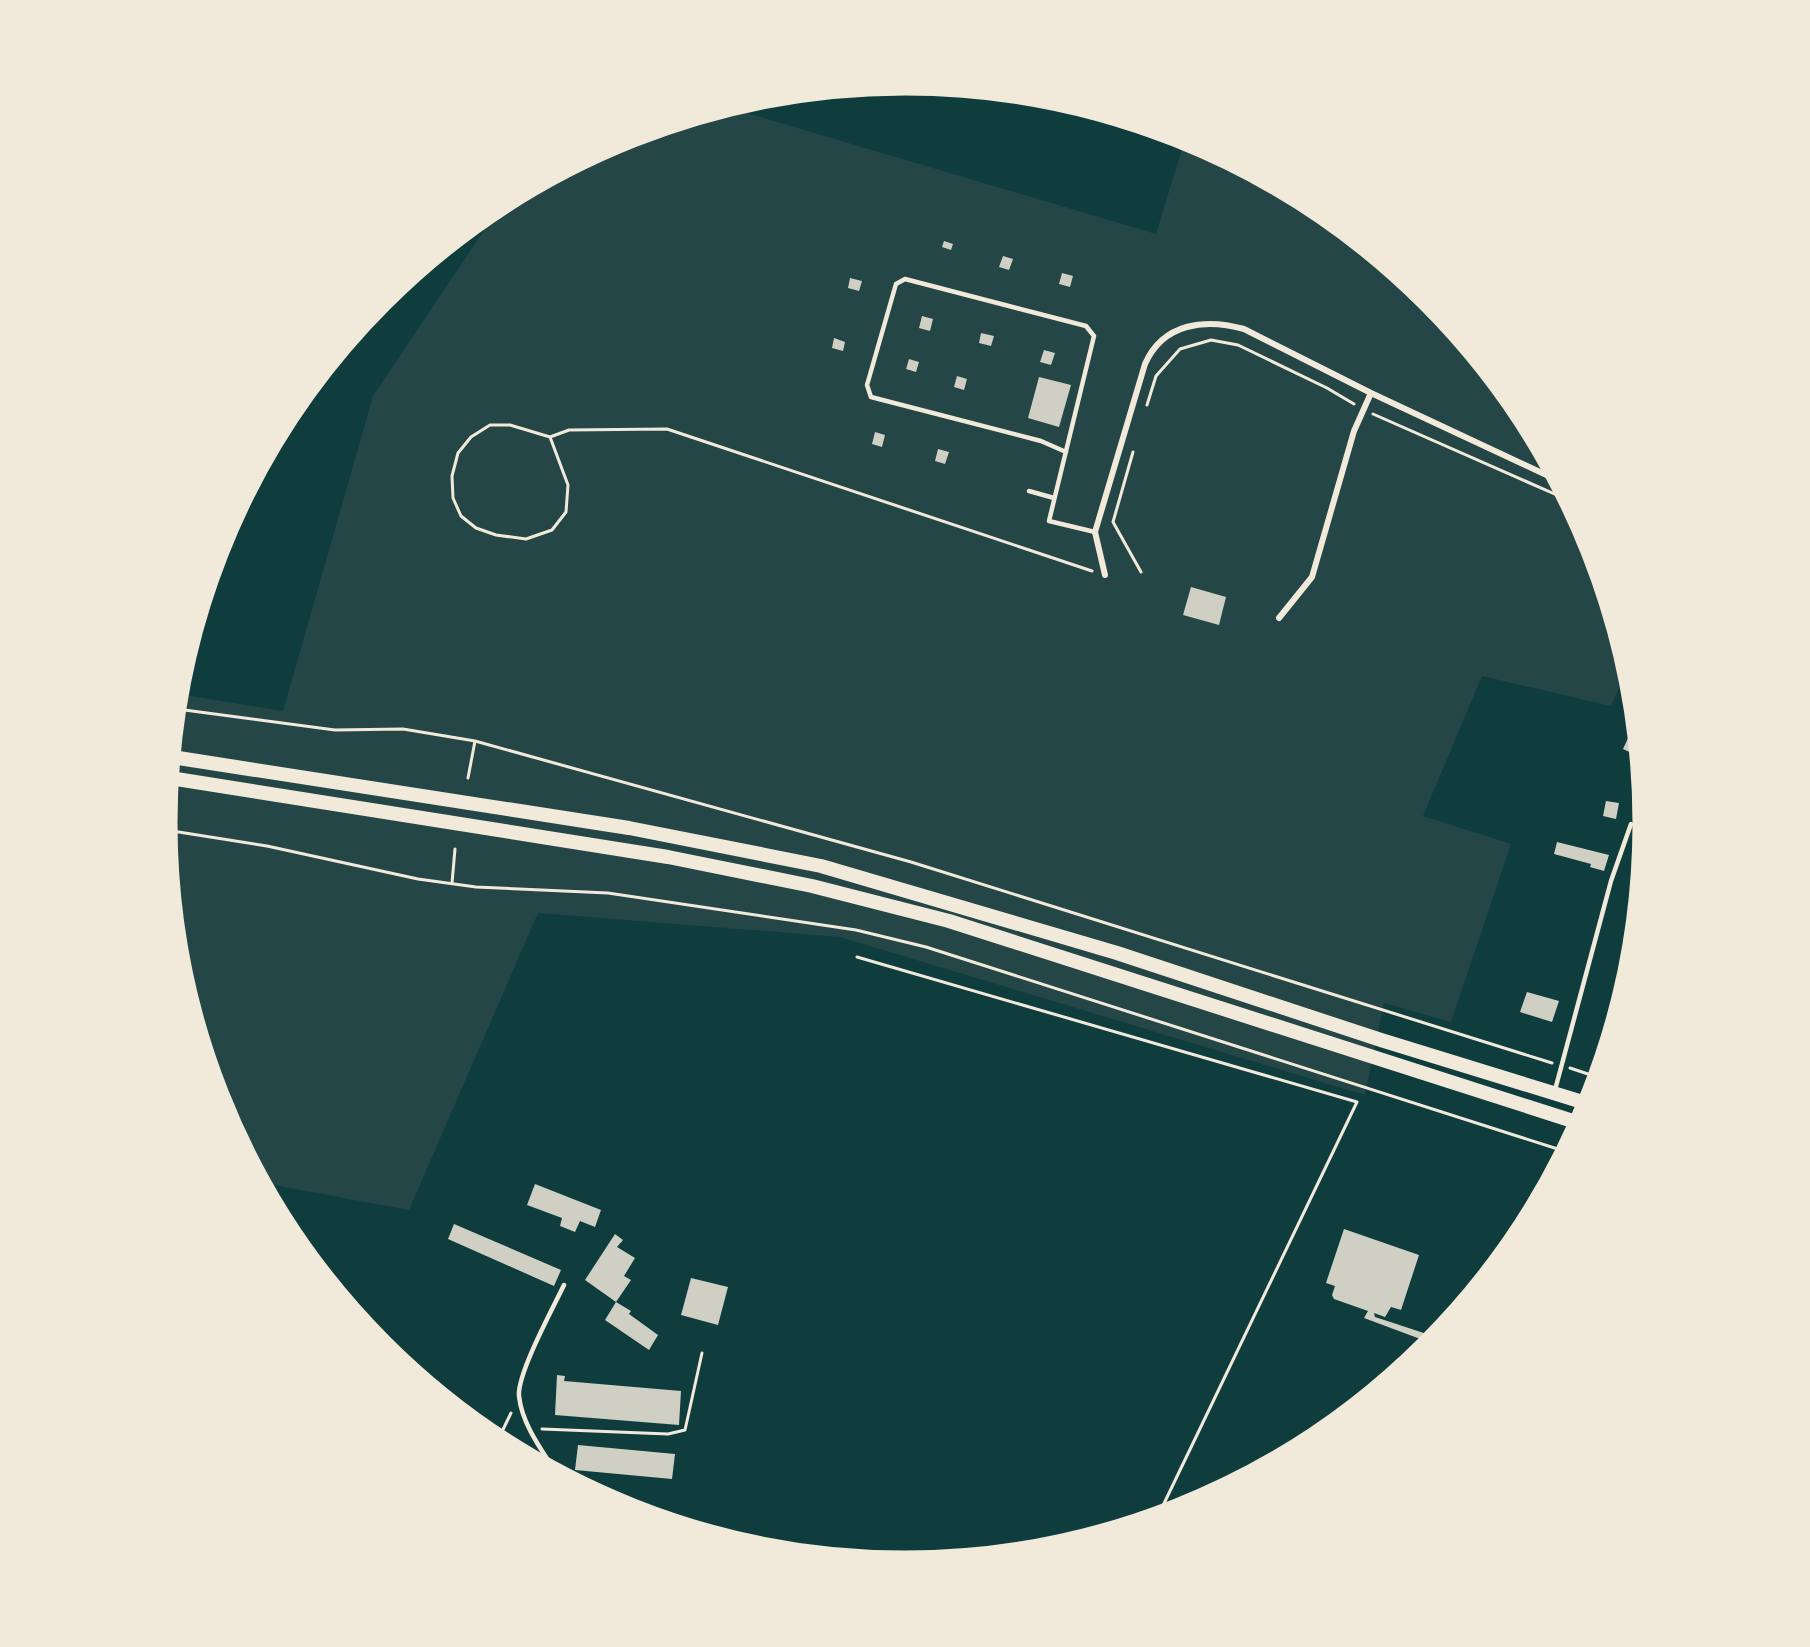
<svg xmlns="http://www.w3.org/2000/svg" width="1810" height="1647" font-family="'DejaVu Sans',sans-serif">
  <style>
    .green { fill: #244646 }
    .building { fill: #cfcfc3 }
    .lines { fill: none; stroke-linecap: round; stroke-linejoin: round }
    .path { stroke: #f1e9da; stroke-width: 3 }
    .service { stroke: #f1e9da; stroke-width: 4.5 }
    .minor { stroke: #f1e9da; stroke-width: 6 }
    .primary { stroke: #f1e9da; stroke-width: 14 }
    .rim { fill: none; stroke: #f1e9da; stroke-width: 3 }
  </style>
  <rect width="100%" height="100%" fill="#0f3d3e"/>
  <path class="green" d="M 730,108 L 1156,234 L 1185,139 L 1188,140 L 1316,209 L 1428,301 L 1520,413 L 1588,541 L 1630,679 L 1624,677 L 1611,706 L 1482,676 L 1423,816 L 1511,844 L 1451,1022 L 1384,1003 L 1365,1095 L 840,937 L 538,913 L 409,1210 L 263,1183 L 222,1106 L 180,967 L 166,823 L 178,694 L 283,711 L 373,396 L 501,205 L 622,140 Z"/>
  <path class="building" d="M 944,241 L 953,244 L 951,250 L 942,247 Z
    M 1003,256 L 1013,259 L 1009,270 L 999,267 Z
    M 1062,273 L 1073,276 L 1070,287 L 1059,284 Z
    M 850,278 L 862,281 L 859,291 L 848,288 Z
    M 922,316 L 933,319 L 930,331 L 919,328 Z
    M 981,333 L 994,336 L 991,346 L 979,343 Z
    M 834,338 L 845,342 L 843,351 L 832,348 Z
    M 1044,350 L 1055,353 L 1051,365 L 1040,362 Z
    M 909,359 L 919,362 L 916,372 L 906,369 Z
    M 957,376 L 967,379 L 964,390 L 954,387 Z
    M 1039,377 L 1071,385 L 1059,427 L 1028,418 Z
    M 875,432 L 885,435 L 882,447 L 872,444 Z
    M 938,449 L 949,452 L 945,464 L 935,461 Z
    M 1191,587 L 1226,597 L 1219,625 L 1183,615 Z
    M 1635,723 L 1636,741 L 1638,756 L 1623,749 Z
    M 1606,801 L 1619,803 L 1616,819 L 1603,816 Z
    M 1557,842 L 1609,855 L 1604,871 L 1590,867 L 1591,864 L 1554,854 Z
    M 1527,992 L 1559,1001 L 1552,1022 L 1520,1012 Z
    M 535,1184 L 601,1210 L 595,1227 L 580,1221 L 575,1232 L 560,1226 L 562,1218 L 527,1205 Z
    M 454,1224 L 561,1270 L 554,1286 L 448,1239 Z
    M 1344,1229 L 1419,1255 L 1401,1310 L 1391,1307 L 1385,1317 L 1374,1313 L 1375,1317 L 1436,1337 L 1431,1343 L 1364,1318 L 1368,1311 L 1334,1299 L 1332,1295 L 1335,1286 L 1326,1283 Z
    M 615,1234 L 623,1240 L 617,1247 L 635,1258 L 624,1276 L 631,1280 L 616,1302 L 585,1280 Z
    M 691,1278 L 728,1287 L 718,1325 L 681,1315 Z
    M 616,1302 L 631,1311 L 629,1314 L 658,1335 L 649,1350 L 605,1320 Z
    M 557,1375 L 565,1376 L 564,1381 L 681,1391 L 679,1425 L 555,1415 Z
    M 578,1445 L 675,1454 L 672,1479 L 575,1470 Z"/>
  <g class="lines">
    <path class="path" d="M 1147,405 L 1156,376 L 1180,349 L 1211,340 L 1238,345 L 1327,388 L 1354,404
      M 1373,414 L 1566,499
      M 550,437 L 568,485 L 566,512 L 552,530 L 526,539 L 496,535 L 476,528 L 461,516 L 453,498 L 452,476 L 458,453 L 471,437 L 490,425 L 510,425 L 550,437 L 569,430 L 667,429 L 1092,571
      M 1133,452 L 1113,522 L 1141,572
      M 177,709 L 335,730 L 403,729 L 475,741 L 911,862 L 1552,1063
      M 468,778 L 475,741
      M 166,830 L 267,846 L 418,879 L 476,887 L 608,893 L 856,930 L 926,947 L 1564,1151
      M 452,883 L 455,849
      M 857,957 L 1357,1102 L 1158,1516
      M 1570,1068 L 1597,1077
      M 542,1429 L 668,1434 L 685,1430 L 702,1353
      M 498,1440 L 511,1413"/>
    <path class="service" d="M 1066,452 L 1041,441 L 871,397 L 867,385 L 896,284 L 905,279 L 1086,326 L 1094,336 L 1049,521 L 1095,532
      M 1029,491 L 1054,498
      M 1555,1090 L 1611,881 L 1631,824
      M 555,1471 C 541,1449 522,1424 519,1396 C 517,1374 553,1308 564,1285"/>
    <path class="minor" d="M 1105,575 L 1095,532 L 1145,364 C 1163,323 1205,318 1244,329 L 1371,393 L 1555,479
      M 1279,618 L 1312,577 L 1354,431 L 1371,393"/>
    <path class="primary" d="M 172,757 L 629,828 L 821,866 L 1117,953 L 1381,1040 L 1589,1104
      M 170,778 L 668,857 L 812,886 L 949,921 L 1579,1123"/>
  </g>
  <path d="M0 0H1810V1647H0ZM176 823a729 729 0 1 1 1458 0a729 729 0 1 1-1458 0Z" fill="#f1e9da" fill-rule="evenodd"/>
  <path class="rim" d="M176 823a729 729 0 1 1 1458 0a729 729 0 1 1-1458 0Z"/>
</svg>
